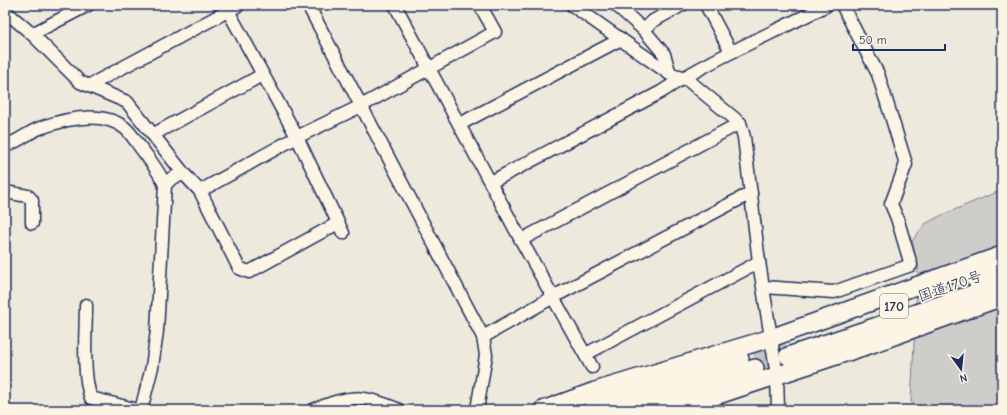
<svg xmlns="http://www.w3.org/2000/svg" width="1007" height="415" font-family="'Comic Neue','Klee One',sans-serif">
  <rect width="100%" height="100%" fill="#eee9dd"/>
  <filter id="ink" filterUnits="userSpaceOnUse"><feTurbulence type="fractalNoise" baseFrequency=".025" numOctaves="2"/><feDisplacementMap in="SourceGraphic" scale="8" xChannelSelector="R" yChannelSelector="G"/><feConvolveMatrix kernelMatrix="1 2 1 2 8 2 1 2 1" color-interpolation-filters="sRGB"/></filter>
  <g filter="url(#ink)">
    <path fill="#cfcdca" stroke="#757e94" d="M1002,190V410H922L911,402L918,267L912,241L925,224L942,215Z"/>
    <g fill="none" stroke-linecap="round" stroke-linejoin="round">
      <g stroke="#c4c4c4" stroke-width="17" stroke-dasharray="17 8" stroke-linecap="butt">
        <path d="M753,354L785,343"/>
        <path d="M755,368L788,356"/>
      </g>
      <defs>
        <g id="minor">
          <path d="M225,5L297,137L343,233"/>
          <path d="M308,5L483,337L486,355L477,410"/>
          <path d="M395,5L521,240L592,367"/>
          <path d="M572,5L670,74L684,77L740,123L744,137L759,262L777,376L778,410"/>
          <path d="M616,5L644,30"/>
          <path d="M706,5L731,52"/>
          <path d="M5,11L32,34L80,82L127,102L184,174L200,191L239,268L249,272L338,223"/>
          <path d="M32,34L88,5"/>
          <path d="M670,74L664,54L644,30L653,21L682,5"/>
          <path d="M90,85L239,5"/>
          <path d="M460,124L621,39"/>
          <path d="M154,134L262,75"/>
          <path d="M5,146C18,142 27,133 40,128C65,119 102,110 125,128C132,134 138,145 144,152C152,163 160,173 165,185"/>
          <path d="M491,182L661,92C714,57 772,34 827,5"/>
          <path d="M200,191L297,137L361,106L495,32L480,5"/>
          <path d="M5,192L28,196L32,200V223"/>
          <path d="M521,240L740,123"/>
          <path d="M764,287L834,292L911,265L897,218L891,204L906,164L878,74L842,5"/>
          <path d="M86,305C86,330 82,375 91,398L138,410"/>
          <path d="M483,337L553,297L751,193"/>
          <path d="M586,354L759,262"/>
          <path d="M141,410L152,367L157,331L165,185L172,178L184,174"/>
          <path d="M313,410C351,395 361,394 399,410"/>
        </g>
        <g id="highway">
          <path d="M974,278L1002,268"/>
          <path d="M788,356L1002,284"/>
          <path d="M543,410L595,391L771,338L1002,255"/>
          <path d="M591,410L740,359"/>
          <path d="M631,410L755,368"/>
          <path d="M673,410L866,346L1002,297"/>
        </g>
      </defs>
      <use href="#minor" stroke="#1b2f5e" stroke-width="15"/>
      <use href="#highway" stroke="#1b2f5e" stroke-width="20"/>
      <use href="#minor" stroke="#fcf5e5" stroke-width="12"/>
      <use href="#highway" stroke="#fcf5e5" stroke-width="17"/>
    </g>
  </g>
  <g text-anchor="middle" stroke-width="3.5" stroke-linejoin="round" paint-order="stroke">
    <rect fill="#fcf5e5" stroke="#5e6a86" stroke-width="1" x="880" y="294" width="28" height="24" rx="3"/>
    <g font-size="14" font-weight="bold" fill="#1b2f5e">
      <text x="894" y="311">170</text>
    </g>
    <g font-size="15" fill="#1b2f5e" stroke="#fcf5e5">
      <text transform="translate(950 286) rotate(-19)" y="5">国道170号</text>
    </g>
  </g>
  <rect width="1007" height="415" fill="none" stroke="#fcf5e5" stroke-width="20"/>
  <rect x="10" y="10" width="987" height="395" fill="none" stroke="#1b2f5e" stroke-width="1.5" filter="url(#ink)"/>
  <g transform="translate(961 369) rotate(165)" stroke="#fcf5e5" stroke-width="3" paint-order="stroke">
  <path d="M0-3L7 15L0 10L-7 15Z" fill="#1b2f5e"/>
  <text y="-6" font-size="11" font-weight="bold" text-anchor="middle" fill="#1b2f5e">N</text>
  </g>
  <path d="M853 44v6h92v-6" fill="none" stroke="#1b2f5e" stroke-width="2"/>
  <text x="859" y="44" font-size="12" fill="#1b2f5e" stroke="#fcf5e5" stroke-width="3" paint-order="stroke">50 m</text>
</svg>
